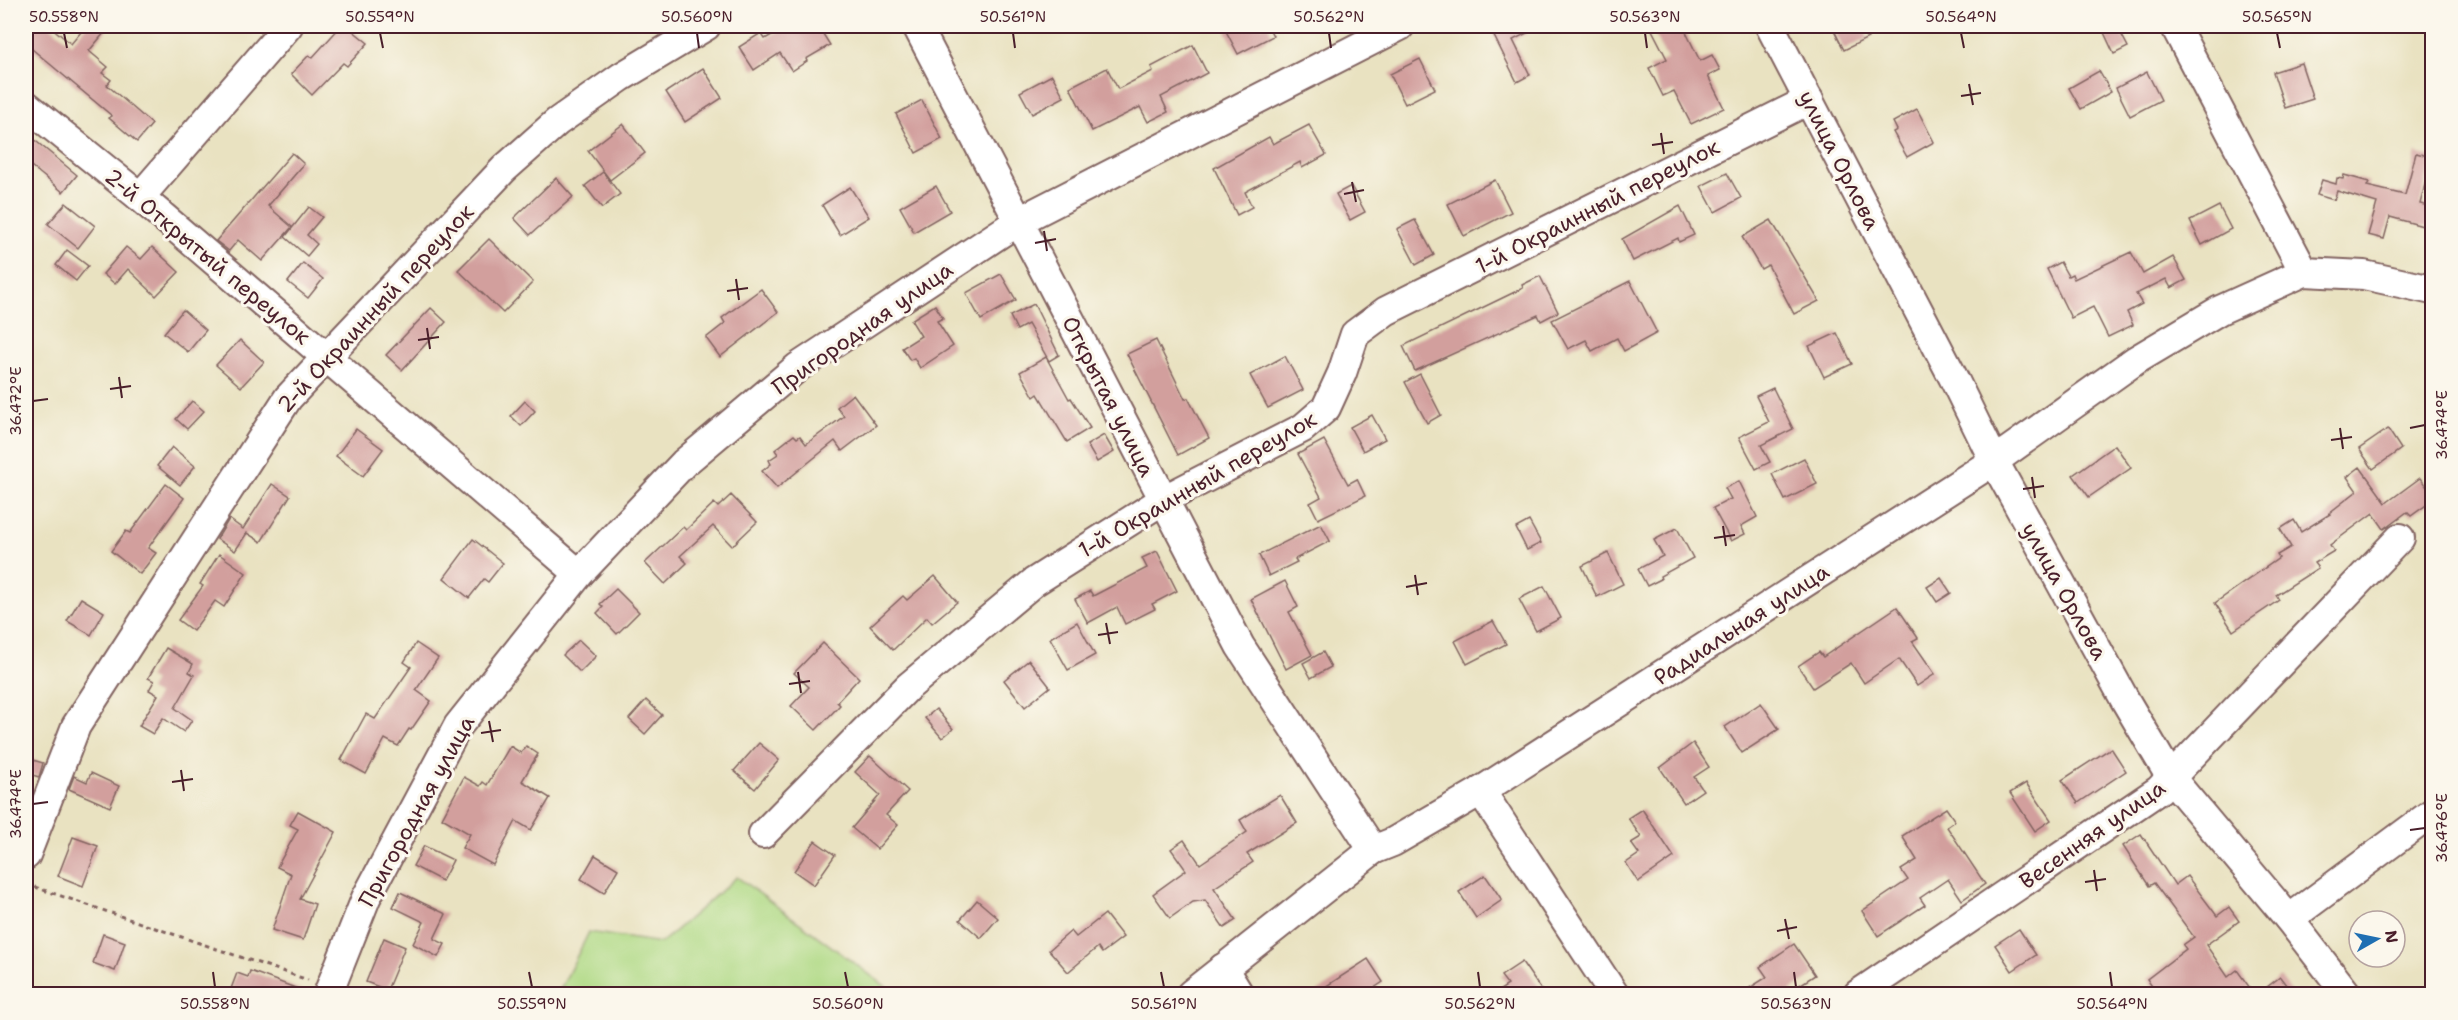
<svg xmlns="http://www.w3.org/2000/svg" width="2458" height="1020" font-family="'Shantell Sans',sans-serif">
  <rect width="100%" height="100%" fill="#fbf7ec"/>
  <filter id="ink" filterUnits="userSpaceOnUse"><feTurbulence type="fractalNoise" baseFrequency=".0167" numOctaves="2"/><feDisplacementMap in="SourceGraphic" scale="12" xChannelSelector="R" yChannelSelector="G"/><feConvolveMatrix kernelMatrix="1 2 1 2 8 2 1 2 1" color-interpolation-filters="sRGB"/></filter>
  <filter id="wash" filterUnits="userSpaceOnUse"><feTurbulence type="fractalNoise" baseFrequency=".008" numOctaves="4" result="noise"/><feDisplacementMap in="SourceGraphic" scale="24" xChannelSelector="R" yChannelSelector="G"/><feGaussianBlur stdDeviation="1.35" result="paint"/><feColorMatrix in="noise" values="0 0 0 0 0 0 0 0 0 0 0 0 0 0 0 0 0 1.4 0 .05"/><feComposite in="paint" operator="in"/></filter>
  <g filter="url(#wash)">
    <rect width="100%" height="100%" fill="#e9e2c1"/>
    <path fill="#afd984" stroke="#7c7c58" stroke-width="1.5" d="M737,877L896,994H558L589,932L661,943Z"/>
    <g id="blocks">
      <g fill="#d29f9d">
        <path d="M26,26H50L71,44L86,26H110L89,51L108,67L102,73L111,80L107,85L152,124L137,142L109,118L112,116L26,44Z"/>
        <path d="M341,26H347L368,43L347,66L343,63L312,95L291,74L309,55L312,58Z"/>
        <path d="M787,26H818L830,45L806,59L807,61L792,71L780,53L754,70L739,47L761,33L765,39Z"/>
        <path d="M1236,26H1268L1273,36L1238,54L1226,31Z"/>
        <path d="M1489,26H1541L1513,40L1530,75L1517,82Z"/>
        <path d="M1650,26H1683L1700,61L1712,55L1720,70L1708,76L1724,108L1691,124L1674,91L1663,96L1649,68L1667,59Z"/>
        <path d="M1832,26H1862L1868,38L1844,50Z"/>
        <path d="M2101,26H2117L2128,47L2114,54Z"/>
        <path d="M1193,45L1207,73L1161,97L1168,112L1148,122L1140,107L1092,131L1070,87L1107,68L1118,89L1153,71L1151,67Z"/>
        <path d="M1420,59L1435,89L1405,104L1390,74Z"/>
        <path d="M2301,63L2313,99L2285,108L2273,72Z"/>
        <path d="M703,68L722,98L685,122L666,92Z"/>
        <path d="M2099,71L2111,92L2081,109L2069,88Z"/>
        <path d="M2147,72L2161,100L2130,116L2116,88Z"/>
        <path d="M1052,75L1064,97L1032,114L1020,92Z"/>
        <path d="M922,100L942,139L916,153L896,114Z"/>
        <path d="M1917,109L1934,142L1907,157L1893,132L1897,130L1893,122Z"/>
        <path d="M623,124L645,153L610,180L588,151Z"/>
        <path d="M1309,125L1326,155L1302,168L1300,162L1245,192L1252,207L1237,215L1214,168L1269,137L1273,144Z"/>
        <path d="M26,133L77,175L63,192L26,162Z"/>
        <path d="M292,153L304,164L268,206L292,227L262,261L238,240L229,251L216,241Z"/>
        <path d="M2416,153L2432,157L2420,204L2433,207L2430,228L2390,217L2384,239L2368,235L2377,203L2337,191L2334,200L2317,195L2322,180L2336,184L2337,178L2343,179L2344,175L2369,182L2367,186L2405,195Z"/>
        <path d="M603,172L620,194L602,208L585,186Z"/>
        <path d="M1727,173L1741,198L1715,212L1701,186Z"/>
        <path d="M556,178L573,197L530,235L514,218Z"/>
        <path d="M1495,180L1511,212L1464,236L1448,204Z"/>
        <path d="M936,186L950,211L914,232L900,207Z"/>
        <path d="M1351,186L1365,212L1350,220L1336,194Z"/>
        <path d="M850,187L869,217L840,235L822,205Z"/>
        <path d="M66,203L95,226L78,248L48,224Z"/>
        <path d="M1680,206L1694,235L1679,242L1678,238L1633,261L1622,239Z"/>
        <path d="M2219,206L2231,229L2202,245L2190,221Z"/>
        <path d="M309,207L322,217L307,235L317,244L307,256L285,237Z"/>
        <path d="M1415,220L1434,255L1416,265L1397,229Z"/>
        <path d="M1771,220L1819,301L1794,314L1768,265L1761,269L1742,237Z"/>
        <path d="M489,239L533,282L503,313L458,270Z"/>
        <path d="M126,247L141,259L152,247L179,272L156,296L128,269L115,284L103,274Z"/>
        <path d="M67,250L88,266L76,281L56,265Z"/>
        <path d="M2131,252L2143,274L2173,257L2186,280L2171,288L2166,279L2136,294L2142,304L2127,312L2133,325L2108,337L2093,307L2071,318L2047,269L2060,262L2068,276L2072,274L2074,279Z"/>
        <path d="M303,263L323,279L308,298L288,282Z"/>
        <path d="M1001,274L1016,300L981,320L966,293Z"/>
        <path d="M1540,276L1558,312L1541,321L1538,315L1415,371L1403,346L1523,288L1522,285Z"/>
        <path d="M1630,281L1657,333L1624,351L1617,338L1592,351L1586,340L1568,349L1552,320Z"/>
        <path d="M761,289L778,312L720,357L706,338L725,323L722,318Z"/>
        <path d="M1034,304L1059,355L1049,361L1028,324L1017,330L1010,316Z"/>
        <path d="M935,305L943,318L937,321L953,346L920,368L914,358L910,360L902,348L921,336L911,320Z"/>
        <path d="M431,308L446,322L402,370L386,355Z"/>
        <path d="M183,310L206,330L188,352L164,333Z"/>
        <path d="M1837,333L1852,364L1824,377L1809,346Z"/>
        <path d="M240,340L264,362L241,387L216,365Z"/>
        <path d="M1156,340L1185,399L1188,398L1209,438L1178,455L1127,354Z"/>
        <path d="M1285,356L1303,390L1268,408L1250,375Z"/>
        <path d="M1046,357L1069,399L1071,398L1090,428L1067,442L1038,394L1034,397L1020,372Z"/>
        <path d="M1420,374L1441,415L1427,423L1405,382Z"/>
        <path d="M1773,388L1793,429L1761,445L1770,462L1756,469L1739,437L1769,422L1756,396Z"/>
        <path d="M853,394L876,425L842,451L835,441L777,488L762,471L771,464L769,460L778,454L775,450L794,435L797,438L800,436L806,444L844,416L837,407Z"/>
        <path d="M192,401L204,411L187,429L176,419Z"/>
        <path d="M525,401L535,411L521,426L511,416Z"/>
        <path d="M1372,415L1385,439L1363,451L1350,427Z"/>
        <path d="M356,429L383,449L363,476L336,456Z"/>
        <path d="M2388,429L2401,449L2373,469L2359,449Z"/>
        <path d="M1104,435L1114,452L1097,462L1087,445Z"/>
        <path d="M1324,440L1348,484L1357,479L1365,496L1318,519L1310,503L1321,497L1298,454Z"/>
        <path d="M2115,445L2131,468L2089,497L2073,475Z"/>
        <path d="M172,447L195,466L180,485L157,466Z"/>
        <path d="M1804,458L1817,484L1785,500L1772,474Z"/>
        <path d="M2360,467L2386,503L2420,478L2433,495V500L2411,516L2407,512L2384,529L2373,513L2330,545L2334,551L2314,563L2318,568L2276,595L2279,600L2233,631L2215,603L2279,558L2277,555L2291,547L2280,529L2294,520L2301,532L2330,514L2329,513L2357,491L2347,477Z"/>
        <path d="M1739,481L1757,517L1741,526L1745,534L1731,541L1713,508L1731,499L1725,488Z"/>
        <path d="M166,484L184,498L148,548L156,553L140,574L111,551L126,531L130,533Z"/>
        <path d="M272,484L290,496L261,542L247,533L235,551L217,539L229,519L243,529Z"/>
        <path d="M731,495L757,522L732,546L713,526L680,556L687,563L665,584L645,563L683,527L686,530L714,503L718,507Z"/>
        <path d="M1529,521L1541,543L1527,550L1516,528Z"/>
        <path d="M1321,524L1330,541L1295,559L1297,562L1269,576L1259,555Z"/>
        <path d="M1677,528L1693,558L1660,576L1661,579L1647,586L1638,569L1663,556L1654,540Z"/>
        <path d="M473,539L503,563L488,582L484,579L469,598L444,578Z"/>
        <path d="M1157,551L1177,591L1152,604L1155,609L1125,624L1117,607L1088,623L1075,599L1090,591L1093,596L1147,568L1142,558Z"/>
        <path d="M1608,553L1623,584L1597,597L1582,566Z"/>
        <path d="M219,554L246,573L224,607L215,601L193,631L178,620L203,586L200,584Z"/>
        <path d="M935,576L957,602L932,623L927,617L893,650L870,626L903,596L907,600Z"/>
        <path d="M1941,578L1951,593L1937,602L1927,587Z"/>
        <path d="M1285,581L1298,607L1289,612L1312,655L1286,669L1251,599Z"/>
        <path d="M1544,586L1561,618L1536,631L1519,599Z"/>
        <path d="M616,589L639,612L617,634L597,613L603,607L600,604Z"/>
        <path d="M81,598L104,612L91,635L67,621Z"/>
        <path d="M1897,607L1918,638L1912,641L1935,674L1917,686L1899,659L1864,683L1851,663L1813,688L1798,666L1819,652L1823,657Z"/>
        <path d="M1493,621L1506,644L1467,664L1455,641Z"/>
        <path d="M1077,622L1095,655L1068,670L1050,638Z"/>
        <path d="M579,640L596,656L580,672L563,655Z"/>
        <path d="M416,643L438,658L416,690L431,701L411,730L409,729L398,746L385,739L366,774L341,760L366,714L375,719L411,667L404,662Z"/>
        <path d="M823,643L859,678L837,702L840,705L816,730L791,706L809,687L794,673Z"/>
        <path d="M166,648L193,664L189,672L194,675L175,708L192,720L184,732L163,718L153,734L139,726L158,695L149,690L154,681L148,678Z"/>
        <path d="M1323,652L1331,667L1311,678L1303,663Z"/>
        <path d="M1029,660L1050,687L1025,707L1004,680Z"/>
        <path d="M646,700L662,715L645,734L629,719Z"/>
        <path d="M1761,703L1779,729L1742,753L1725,727Z"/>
        <path d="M936,709L953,729L942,738L925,718Z"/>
        <path d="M759,743L779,760L755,789L734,771Z"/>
        <path d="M1693,743L1709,767L1694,777L1703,790L1684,803L1660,768Z"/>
        <path d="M510,746L521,753L526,746L538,754L522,781L550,798L531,830L516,821L493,865L462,848L470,834L442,818L464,777L480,786L483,782L487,785Z"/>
        <path d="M2111,748L2126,771L2078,803L2062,780Z"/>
        <path d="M870,756L908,791L886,815L898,825L877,849L852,828L880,795L855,772Z"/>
        <path d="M26,758L43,763L39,777L26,773Z"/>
        <path d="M91,773L119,786L110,807L69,789L74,776L87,782Z"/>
        <path d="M2026,783L2051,820L2035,831L2010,793Z"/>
        <path d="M1280,795L1297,823L1247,854L1253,862L1214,888L1236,920L1224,928L1205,900L1193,902L1170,918L1153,894L1186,870L1171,849L1184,840L1200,864L1247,832L1240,820Z"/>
        <path d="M1946,808L1955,821L1947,827L1985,884L1962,900L1948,879L1920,898L1925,905L1878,936L1862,911L1908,880L1901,870L1917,860L1902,836Z"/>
        <path d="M1642,809L1674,857L1638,882L1626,863L1639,854L1631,843L1641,837L1628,818Z"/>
        <path d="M298,811L336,832L300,899L315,904L303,940L272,930L291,874L277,867L298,829L290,825Z"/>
        <path d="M2141,834L2175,885L2187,876L2217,916L2229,907L2239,921L2206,945L2228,977L2237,970L2250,988L2240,994H2157L2147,979L2186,949L2183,945L2194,937L2154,883L2149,886L2123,846Z"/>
        <path d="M73,837L98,846L83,886L58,876Z"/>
        <path d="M815,841L835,855L814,885L794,871Z"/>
        <path d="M424,846L453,860L442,881L413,866Z"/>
        <path d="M595,855L618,869L604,893L581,879Z"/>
        <path d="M1485,875L1502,900L1476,918L1459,892Z"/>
        <path d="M400,892L446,914L434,939L445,944L438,957L413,944L424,922L393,907Z"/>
        <path d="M977,900L998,918L981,938L960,920Z"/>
        <path d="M1105,914L1123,937L1102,953L1098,947L1068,972L1049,950L1071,931L1076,937Z"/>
        <path d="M2019,929L2036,955L2012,971L1995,945Z"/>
        <path d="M103,934L125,942L115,971L93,963Z"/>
        <path d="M384,938L405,947L387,990L366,982Z"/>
        <path d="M1794,944L1815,975L1786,994H1740L1767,977L1760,967Z"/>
        <path d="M1368,959L1383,982L1365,994H1314Z"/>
        <path d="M1522,962L1544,994H1494L1508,985L1501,976Z"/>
        <path d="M250,971L309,993L308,994H229L237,973L248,977Z"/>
        <path d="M2280,977L2293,994H2258Z"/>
      </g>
    </g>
  </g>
  <g filter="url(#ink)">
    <use href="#blocks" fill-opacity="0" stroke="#826360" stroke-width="1.5"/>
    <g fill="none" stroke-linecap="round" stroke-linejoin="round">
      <defs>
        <g id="minor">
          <path d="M917,26L1240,646L1373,850"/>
          <path d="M1770,26L1953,377L1994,461L2125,700L2171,778L2289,919L2347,994"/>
          <path d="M2175,26L2304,272"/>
          <path d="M26,105L140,197L579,574"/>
          <path d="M140,197L288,26"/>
          <path d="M1481,791L1614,994"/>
          <path d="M763,834L908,687L1034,582L1163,500L1303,428L1326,408L1342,373L1355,334L1386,311L1809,100"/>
          <path d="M26,855L76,726L288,398L504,169L557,122L621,77L706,26"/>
          <path d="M2289,919L2432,813"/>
          <path d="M1223,968L1239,994"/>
          <path d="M328,994L366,898L458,726L579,574L684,463L798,367L1019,221L1400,26"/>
          <path d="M1191,994L1373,850L1393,842L1481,791L1994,461L2136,360L2220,310L2304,272L2364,275L2432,290"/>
          <path d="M1858,994L2159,790L2400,538"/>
        </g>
      </defs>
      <use href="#minor" stroke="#826360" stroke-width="32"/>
      <path stroke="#826360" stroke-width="3" stroke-dasharray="4.5 4.5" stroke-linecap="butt" d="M26,884L308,980"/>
      <use href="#minor" stroke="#fff" stroke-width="28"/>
    </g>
  </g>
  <path fill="none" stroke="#4a1f2b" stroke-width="2" d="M64,33L67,48M380,33L383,48M697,33L699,48M1013,33L1015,48M1329,33L1331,48M1645,33L1647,48M1961,33L1964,48M2277,33L2280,48M1969,84L1973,105M1961,96L1981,93M1661,133L1664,154M1652,145L1673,142M1352,182L1356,202M1344,194L1364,190M1044,231L1047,251M1035,243L1056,239M736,279L739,300M727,291L748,288M427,328L430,349M418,340L439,337M119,377L122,398M110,389L131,386M33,401L48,399M2340,428L2343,449M2410,428L2425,425M2331,440L2352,437M2032,477L2035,498M2023,489L2044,486M1723,526L1726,546M1714,538L1735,535M1415,575L1418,595M1406,587L1427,583M1106,623L1110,644M1098,635L1118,632M798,672L801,693M789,684L810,681M489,721L493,742M481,733L501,730M181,770L184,791M172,782L193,779M33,804L48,802M2410,830L2425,828M2094,870L2097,891M2085,882L2106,879M1785,919L1789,939M1777,931L1797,927M213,972L215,987M529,972L532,987M845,972L848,987M1161,972L1164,987M1478,972L1480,987M1794,972L1796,987M2110,972L2112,987"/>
  <g text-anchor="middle" stroke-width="6" stroke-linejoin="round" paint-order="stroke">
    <g font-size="22" fill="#4a1f2b" stroke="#fbf7ec">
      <text transform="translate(1840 160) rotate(63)" y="8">улица Орлова</text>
      <text transform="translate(1597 206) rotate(-27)" y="8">1-й Окраинный переулок</text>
      <text transform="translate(208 256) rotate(40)" y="8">2-й Открытый переулок</text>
      <text transform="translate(375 308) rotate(-47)" y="8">2-й Окраинный переулок</text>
      <text transform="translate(862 328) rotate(-35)" y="8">Пригородная улица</text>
      <text transform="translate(1109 396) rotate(63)" y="8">Открытая улица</text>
      <text transform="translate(1197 484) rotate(-30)" y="8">1-й Окраинный переулок</text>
      <text transform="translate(2065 591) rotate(61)" y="8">улица Орлова</text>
      <text transform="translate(1741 624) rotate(-33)" y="8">Радиальная улица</text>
      <text transform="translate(416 811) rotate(-61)" y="8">Пригородная улица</text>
      <text transform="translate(2092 834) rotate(-35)" y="8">Весенняя улица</text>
    </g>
  </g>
  <rect width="2458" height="1020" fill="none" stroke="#fbf7ec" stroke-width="66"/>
  <g transform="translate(2377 939) rotate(81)"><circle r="28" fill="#fbf7ec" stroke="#b4a19f" stroke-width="1.5"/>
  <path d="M0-4.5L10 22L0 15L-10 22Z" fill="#1f6fb2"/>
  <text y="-9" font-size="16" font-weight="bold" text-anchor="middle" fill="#4a1f2b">N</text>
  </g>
  <rect x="33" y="33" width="2392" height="954" fill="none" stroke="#4a1f2b" stroke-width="2"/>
  <g font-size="15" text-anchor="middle" fill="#4a1f2b">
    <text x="64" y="22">50.558°N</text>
    <text x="380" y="22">50.559°N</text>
    <text x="697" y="22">50.560°N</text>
    <text x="1013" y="22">50.561°N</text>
    <text x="1329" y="22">50.562°N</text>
    <text x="1645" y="22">50.563°N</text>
    <text x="1961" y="22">50.564°N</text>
    <text x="2277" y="22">50.565°N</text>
    <text transform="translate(16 401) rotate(-90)" y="5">36.472°E</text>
    <text transform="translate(2442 425) rotate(-90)" y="5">36.474°E</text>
    <text transform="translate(16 804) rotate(-90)" y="5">36.474°E</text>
    <text transform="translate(2442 828) rotate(-90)" y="5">36.476°E</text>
    <text x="215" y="1009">50.558°N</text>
    <text x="532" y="1009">50.559°N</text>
    <text x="848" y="1009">50.560°N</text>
    <text x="1164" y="1009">50.561°N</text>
    <text x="1480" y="1009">50.562°N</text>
    <text x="1796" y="1009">50.563°N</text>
    <text x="2112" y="1009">50.564°N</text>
  </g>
</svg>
